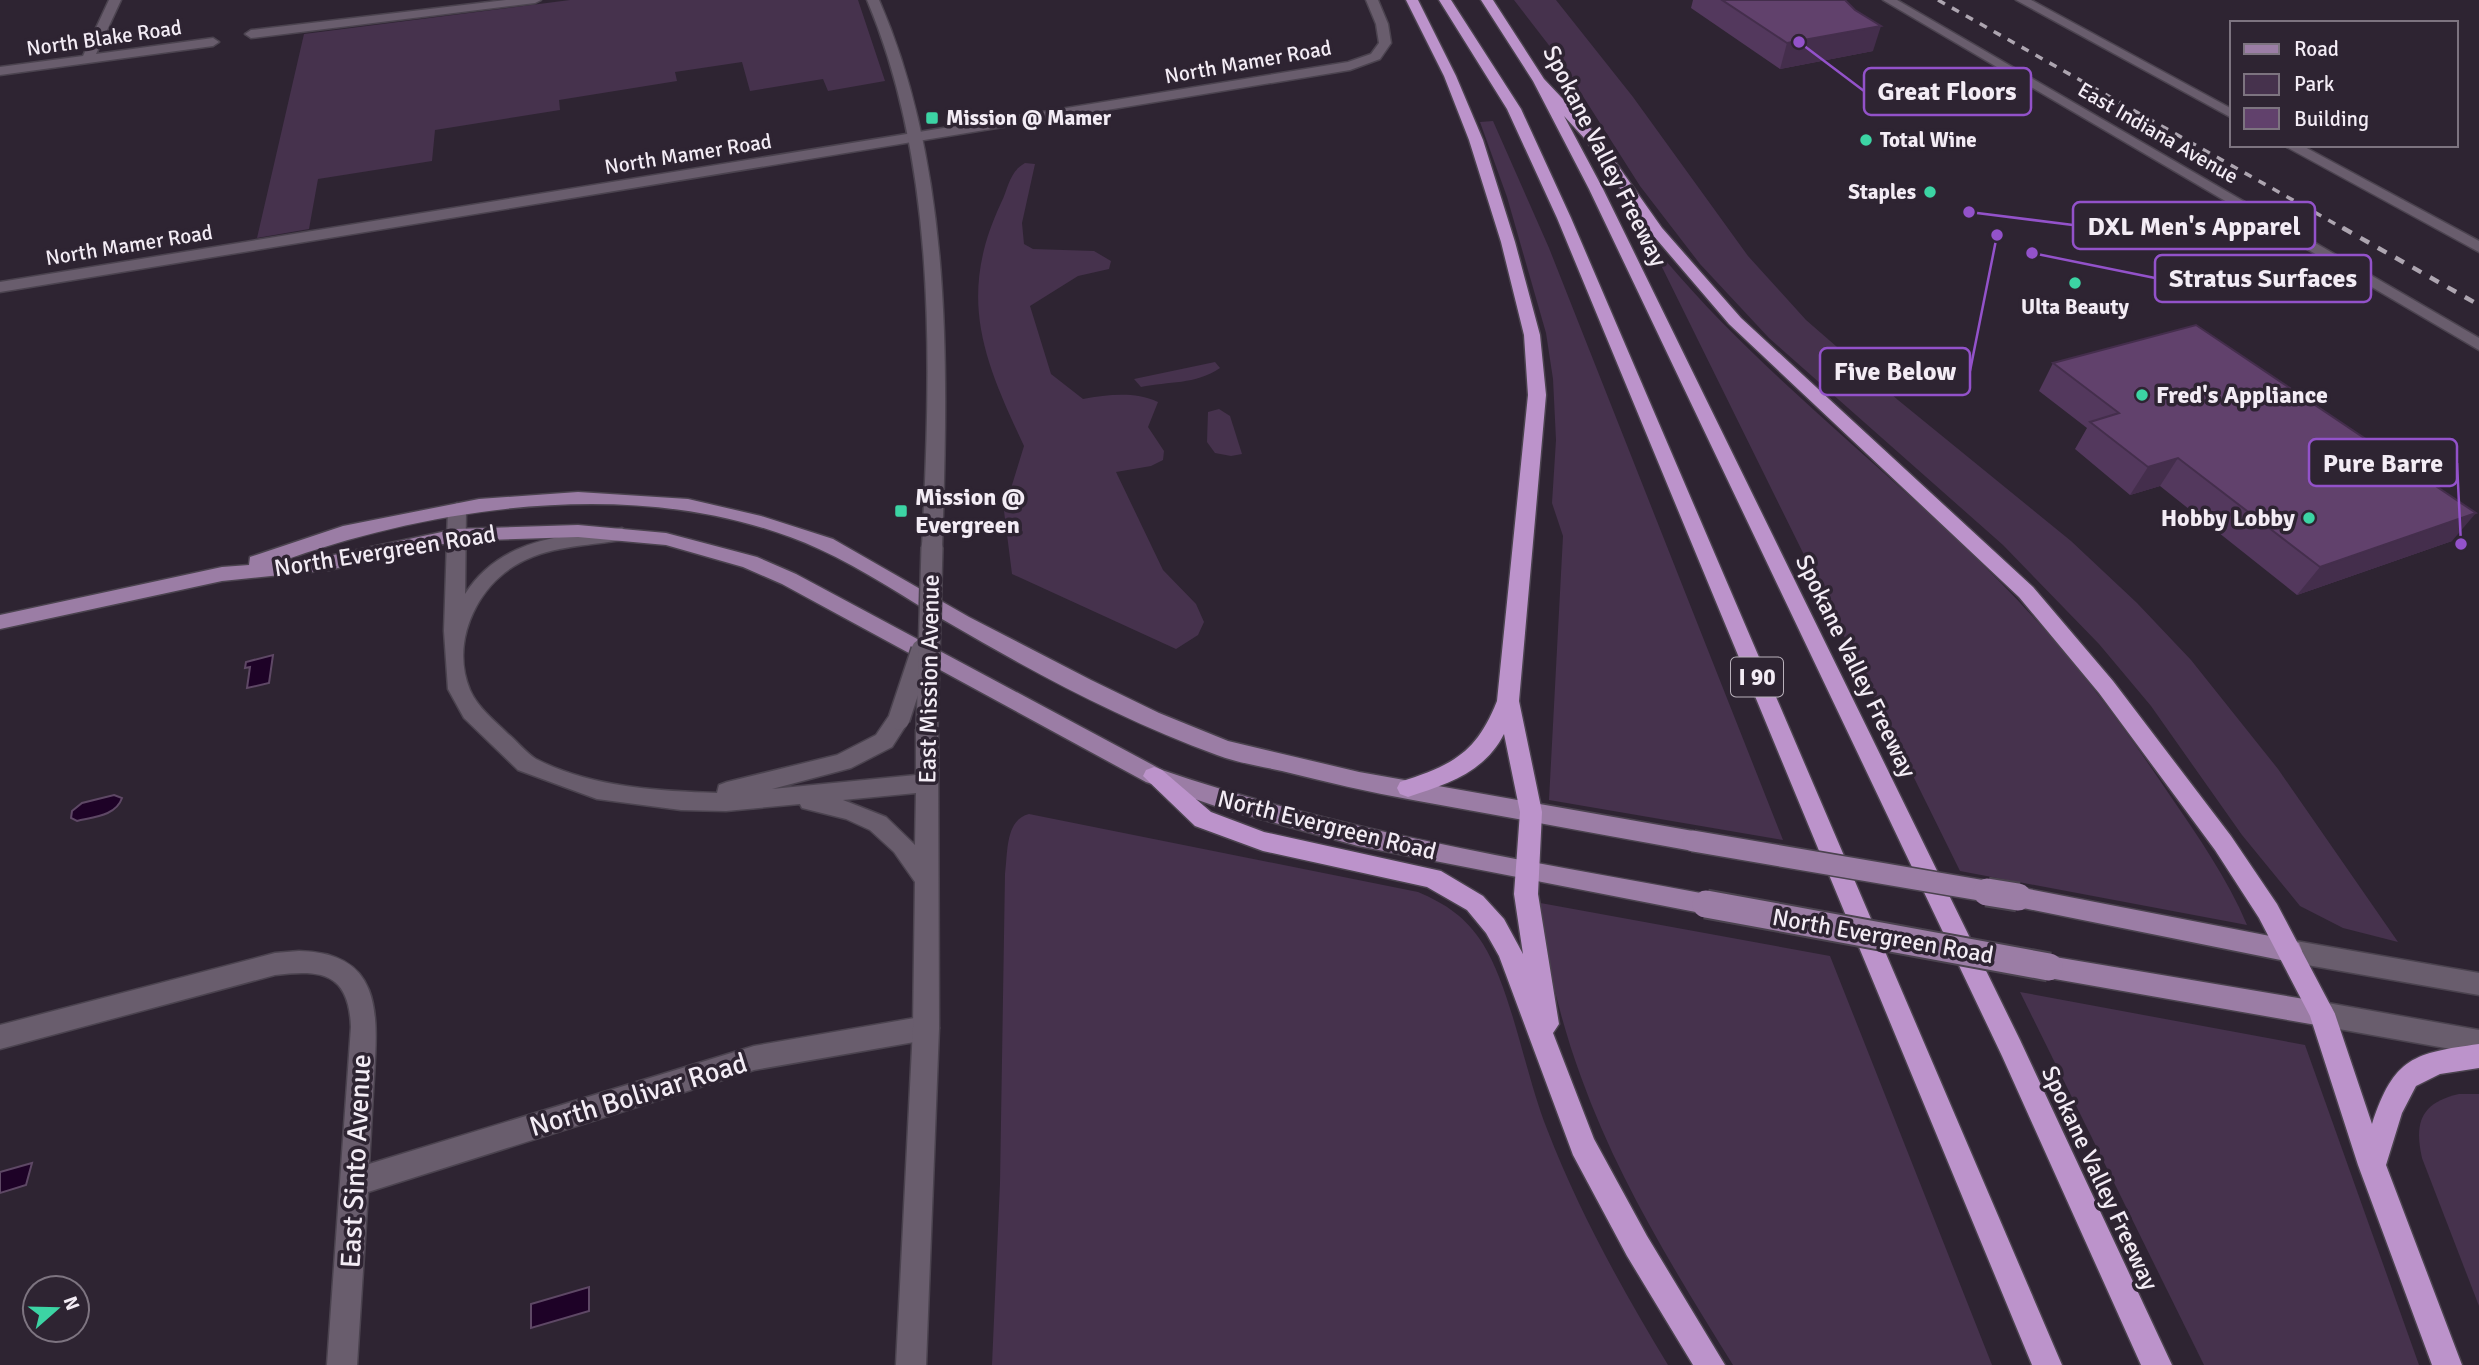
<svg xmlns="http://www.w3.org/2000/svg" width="2479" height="1365" font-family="Signika,sans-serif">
  <rect width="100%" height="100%" fill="#2e2432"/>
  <g fill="#46324d">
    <path d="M570,0H858L885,81L828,91L823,79L750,91L742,62L675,72L677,81L559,100L560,110L435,130L432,161L318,179L309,229L257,238L304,34Z"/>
    <path d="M1514,0H1556L1633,97L1748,256L1806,320L1898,400L2071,541L2137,603L2191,660L2278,769L2398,942L2343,928L2300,906L2242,835L2151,706L2099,644L2003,545L1769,338L1700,264L1640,186L1558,57Z"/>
    <path d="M1493,121L1549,248L1783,840L1549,800L1563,536L1552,503L1556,440L1553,379L1546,333L1507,197L1480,122Z"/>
    <path d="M1025,163L1035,164L1022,223L1024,244L1033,249L1094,251L1111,261L1109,269L1078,276L1030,306L1051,374L1083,399C1108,395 1133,391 1158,402L1148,427L1164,451L1163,460L1151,466L1116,472L1163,570L1196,604L1204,622L1198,635L1176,649L1012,574L1004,511L1024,446C983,358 957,297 1001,203C1009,187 1009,172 1025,163Z"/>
    <path d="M1659,261H1666C1767,380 1892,472 2001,583C2064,647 2119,719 2169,794C2197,835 2228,879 2247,925L1960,871Z"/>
    <path d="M1215,362L1220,368C1195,385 1169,381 1141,387L1134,379Z"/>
    <path d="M1219,409L1230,416L1242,454L1231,456L1215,453L1207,442L1208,412Z"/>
    <path d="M1029,814L1418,892C1446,904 1466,917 1483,944C1512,991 1525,1074 1547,1129C1579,1212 1622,1289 1668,1365H992L1000,1183L1005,874C1008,853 1005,820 1029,814Z"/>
    <path d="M1535,902L1830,956L1992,1365H1733C1676,1273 1618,1180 1581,1077C1560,1020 1547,961 1535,902Z"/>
    <path d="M2020,992L2305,1045L2419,1365H2204Z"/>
    <path d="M2459,1094H2479V1306L2422,1158C2414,1122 2421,1103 2459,1094Z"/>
  </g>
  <g fill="#1e0227" stroke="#5e4865" stroke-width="2">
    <path d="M273,655L269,683L247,688L250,667L245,668L246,662Z"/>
    <path d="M114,795L122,798C116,816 93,817 77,821L71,818L72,811L82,803Z"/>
    <path d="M32,1163L26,1185L0,1193V1172Z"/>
    <path d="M589,1287V1311L531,1328V1304Z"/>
  </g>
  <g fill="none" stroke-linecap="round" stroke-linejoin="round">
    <defs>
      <g id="minor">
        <path d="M109,0H121L96,54L213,38L219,42L213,46L0,75V67L83,56Z"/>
        <path d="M506,0H541L535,3L251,38L245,34L251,30Z"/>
        <path d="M1366,0H1378L1388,24L1391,43L1380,59L1350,70L0,292V282L1348,62L1371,54L1379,43L1376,24Z"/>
        <path d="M2016,0H2031L2232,109V118Z"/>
        <path d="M2283,145H2301L2479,241V252Z"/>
        <path d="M299,951C382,953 378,1012 374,1077C372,1106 371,1135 369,1164L754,1046L926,1016L935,1020L939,1028L935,1036L926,1040L754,1070L368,1192L357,1365H327L351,1027C349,973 322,969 275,975L0,1049V1025L275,953Z"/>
      </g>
      <g id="tertiary">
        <path d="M867,0H879C953,170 948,366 942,547L932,553L922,547C931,368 938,168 867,0Z"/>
        <path d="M457,503L466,509L465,594C501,538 562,536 622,528L631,534L622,540C586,546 546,546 514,566C474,591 451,645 470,690C478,708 494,720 508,734C517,741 526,753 536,759C590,787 657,791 717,793L719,785L727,782L837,755L876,735L891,713H907L910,719L892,747L851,768L772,789L916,775V730L919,724H935L938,730L939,1028L926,1365H896L913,1028L915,882L894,852L870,830L846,819L802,808L800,804L726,811L681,810L597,799L518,770L464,718L448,689L444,631L448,509ZM916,793L915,845L886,817L843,800Z"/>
      </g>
      <g id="secondary">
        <path d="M1883,0H1897L2479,338V350Z"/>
        <path d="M2290,940L2479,973V995L2290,962L2281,959L2278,951L2281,943Z"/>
        <path d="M2322,1002L2479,1030V1054L2322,1026L2313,1022L2309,1014L2313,1006Z"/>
      </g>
      <g id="primary">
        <path d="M578,492L688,499L761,516L833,539L969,617L1091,680L1159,713L1228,741L1359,772L1693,831L1701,834L1705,841L1701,848L1693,851C1600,834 1507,817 1413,800C1369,792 1326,782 1282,771C1260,766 1238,763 1217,755C1124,721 1034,673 949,623C906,599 864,569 819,549C654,474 444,503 279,562L329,556L456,529L578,525L666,533L757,557L796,574L1162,770C1339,831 1522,860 1706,894L1715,897L1718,904L1715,911L1706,914L1358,846L1221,808L1146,782L782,584L743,567L666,545L578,537L456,541L329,570L222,581L0,629V615L222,567L249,565L250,557L343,526L479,499Z"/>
        <path d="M2018,887L2290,940L2299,943L2302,951L2299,959L2290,962L2018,907L2010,904L2006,897L2010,890Z"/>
        <path d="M2049,956L2322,1002L2331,1006L2335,1014L2331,1022L2322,1026L2049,978L2040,975L2037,967L2040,959Z"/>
      </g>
      <g id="motorway">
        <path d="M1406,0H1418L1456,76L1483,140L1515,242L1540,335L1546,395L1519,701L1542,812L1538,894L1559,1024L1553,1033L1594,1139L1647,1236L1725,1365H1693L1627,1256L1573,1155L1499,956L1486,933L1467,910L1427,887L1263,851L1195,826L1143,776L1146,770L1154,767L1162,770L1211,812L1264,832L1441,871L1483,896L1504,919L1523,954L1514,894L1520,812L1504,734C1484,773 1447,784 1408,797L1400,794L1397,788L1400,782C1452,765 1476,754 1497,701L1528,395L1524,335L1501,242L1469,140L1444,76Z"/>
        <path d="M1439,0H1451L1521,109L1571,218L2062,1365H2032L1557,218L1507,109Z"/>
        <path d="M1481,0H1493L1544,79L1595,133L1662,228L1741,318L2033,587L2113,681L2231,836L2277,904L2335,1014L2372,1124C2394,1057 2414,1053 2479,1044V1068L2440,1074L2416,1086L2402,1113L2386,1165L2462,1365H2432L2358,1165L2310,1016L2259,918L2215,850L2099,693L2019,597L1729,324L1652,234L1585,139L1564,116L1603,189L2020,1040L2172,1365H2141L2002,1056L1589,189L1533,81Z"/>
      </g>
    </defs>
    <use href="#minor" stroke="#4b434f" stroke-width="3"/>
    <use href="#tertiary" stroke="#4b434f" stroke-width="3"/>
    <use href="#secondary" stroke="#4b434f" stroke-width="3"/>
    <use href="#primary" stroke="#4b434f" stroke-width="3"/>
    <use href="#motorway" stroke="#4b434f" stroke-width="3"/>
    <use href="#minor" fill="#695d6d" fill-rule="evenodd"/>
    <use href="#tertiary" fill="#695d6d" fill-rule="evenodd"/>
    <use href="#secondary" fill="#695d6d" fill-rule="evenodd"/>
    <use href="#primary" fill="#9b7da5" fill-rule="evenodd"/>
    <use href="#motorway" fill="#bc93cb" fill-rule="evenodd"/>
    <path stroke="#ada5b0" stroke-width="3.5" stroke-dasharray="8 8" stroke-linecap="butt" d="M1938,0L2346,230"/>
    <path stroke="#ada5b0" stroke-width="4.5" stroke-dasharray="10 10" stroke-linecap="butt" d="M2343,228L2479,305"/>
    <defs>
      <g id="tertiary-bridge">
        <path d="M899,719L922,650"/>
        <path d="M927,730L932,547"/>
      </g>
      <path id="primary-bridge-far1" d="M1693,841L1997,893"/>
      <g id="primary-bridge">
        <path d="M1987,892L2018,897"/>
        <path d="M1706,904L2049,967"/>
      </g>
    </defs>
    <use href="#tertiary-bridge" stroke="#4b434f" stroke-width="24" stroke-linecap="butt"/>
    <use href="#primary-bridge-far1" stroke="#4b434f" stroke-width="24" stroke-linecap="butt"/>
    <use href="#primary-bridge" stroke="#4b434f" stroke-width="31" stroke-linecap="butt"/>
    <use href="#tertiary-bridge" stroke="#695d6d" stroke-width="21"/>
    <use href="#primary-bridge-far1" stroke="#9b7da5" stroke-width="21"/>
    <use href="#primary-bridge" stroke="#9b7da5" stroke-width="27"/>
  </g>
  <g fill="#53385d">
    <path d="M1693,0H1845L1873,51L1780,69L1691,8Z"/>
    <path d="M2053,363L2452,541L2297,595L2160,486L2130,495L2075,449L2087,428L2039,391Z"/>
  </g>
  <g fill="#442e4c">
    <path d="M1881,26L1873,51L1780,69L1787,43Z"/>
    <path d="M2178,458L2160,486L2130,495L2148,467Z"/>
    <path d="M2476,513L2452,541L2297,595L2320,567Z"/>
  </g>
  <g fill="#61416c" stroke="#442e4c" stroke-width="2">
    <path d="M1722,0H1845L1855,10L1881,26L1787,43Z"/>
    <path d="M2196,325L2476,513L2320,567L2178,458L2148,467L2090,422L2119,413L2053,363Z"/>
  </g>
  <g fill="#3cd4a4" stroke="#2e2432" stroke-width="2.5">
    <rect x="925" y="111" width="14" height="14" rx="3.5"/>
    <circle cx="1866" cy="140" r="7"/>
    <circle cx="1930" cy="192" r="7"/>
    <circle cx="2075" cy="283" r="7"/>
    <circle cx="2142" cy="395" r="7"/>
    <rect x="894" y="504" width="14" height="14" rx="3.5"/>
    <circle cx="2309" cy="518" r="7"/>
  </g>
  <g text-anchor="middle" stroke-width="7" stroke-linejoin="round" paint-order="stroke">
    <g font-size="21" fill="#f3ecf5" stroke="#2e2432">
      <text transform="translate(104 38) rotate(-8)" y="7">North Blake Road</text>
      <text transform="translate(1248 62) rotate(-10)" y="7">North Mamer Road</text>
      <text transform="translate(2158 133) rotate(30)" y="7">East Indiana Avenue</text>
      <text transform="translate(688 154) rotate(-9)" y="7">North Mamer Road</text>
      <text transform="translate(129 245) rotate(-9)" y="7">North Mamer Road</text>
    </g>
    <g font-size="21" font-weight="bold" fill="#f3ecf5" stroke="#2e2432" text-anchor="start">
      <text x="946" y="125">Mission @ Mamer</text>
      <text x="1880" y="147">Total Wine</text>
      <text x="1916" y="199" text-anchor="end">Staples</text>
      <text x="2075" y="314" text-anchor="middle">Ulta Beauty</text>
    </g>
    <rect fill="#2e2432" stroke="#b8b0ba" stroke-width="2" x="1731" y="657.5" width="52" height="39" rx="5"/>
    <g font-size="23" font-weight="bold" fill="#f3ecf5">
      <text x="1757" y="685">I 90</text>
    </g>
    <g font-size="24" fill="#f3ecf5" stroke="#2e2432">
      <text transform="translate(1605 156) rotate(63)" y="8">Spokane Valley Freeway</text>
      <text transform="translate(385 551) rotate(-9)" y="8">North Evergreen Road</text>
      <text transform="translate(1856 666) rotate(64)" y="8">Spokane Valley Freeway</text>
      <text transform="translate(929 679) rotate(-89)" y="8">East Mission Avenue</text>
      <text transform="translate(1327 825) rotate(14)" y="8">North Evergreen Road</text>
      <text transform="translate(1883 936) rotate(10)" y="8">North Evergreen Road</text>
      <text transform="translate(2100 1178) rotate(65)" y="8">Spokane Valley Freeway</text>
    </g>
    <g font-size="24" font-weight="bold" fill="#f3ecf5" stroke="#2e2432" text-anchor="start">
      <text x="2156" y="403">Fred's Appliance</text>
      <text x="915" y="505">Mission @<tspan x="915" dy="28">Evergreen</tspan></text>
      <text x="2295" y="526" text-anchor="end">Hobby Lobby</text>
    </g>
    <g font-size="28" fill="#f3ecf5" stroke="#2e2432">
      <text transform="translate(638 1094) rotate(-17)" y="10">North Bolivar Road</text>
      <text transform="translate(355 1161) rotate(-87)" y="10">East Sinto Avenue</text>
    </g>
  </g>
  <path fill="none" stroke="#9352ca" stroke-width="2.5" d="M1799 42L1864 91M1969 212L2073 225M2032 253L2155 278M1997 235L1970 371M2461 544L2457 463"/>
  <g fill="#9352ca" stroke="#2e2432" stroke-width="2.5">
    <circle cx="1799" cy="42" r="7"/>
    <circle cx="1969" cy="212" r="7"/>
    <circle cx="2032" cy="253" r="7"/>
    <circle cx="1997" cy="235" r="7"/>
    <circle cx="2461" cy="544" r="7"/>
  </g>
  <g fill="#2e2432" stroke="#9352ca" stroke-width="2.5">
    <rect x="1864" y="68" width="167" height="47" rx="7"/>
    <rect x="2073" y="202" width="242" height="47" rx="7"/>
    <rect x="2155" y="255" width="216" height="47" rx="7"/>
    <rect x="1820" y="348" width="150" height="47" rx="7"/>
    <rect x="2309" y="439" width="148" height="47" rx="7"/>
  </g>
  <g font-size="26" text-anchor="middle" font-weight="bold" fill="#f3ecf5">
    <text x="1947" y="100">Great Floors</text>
    <text x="2194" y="235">DXL Men's Apparel</text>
    <text x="2263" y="287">Stratus Surfaces</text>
    <text x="1895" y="380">Five Below</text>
    <text x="2383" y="472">Pure Barre</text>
  </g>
  <rect x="2230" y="21" width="228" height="126" fill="#2e2432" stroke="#7d7480" stroke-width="2"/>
  <rect x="2244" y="44" width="35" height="10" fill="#9b7da5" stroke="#7d7480" stroke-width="2"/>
  <text x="2294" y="56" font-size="21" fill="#f3ecf5">Road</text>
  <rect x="2244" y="74" width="35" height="21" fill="#46324d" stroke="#7d7480" stroke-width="2"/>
  <text x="2294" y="91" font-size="21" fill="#f3ecf5">Park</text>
  <rect x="2244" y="108" width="35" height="21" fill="#61416c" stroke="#7d7480" stroke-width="2"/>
  <text x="2294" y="126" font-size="21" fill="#f3ecf5">Building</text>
  <g transform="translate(56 1309) rotate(70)"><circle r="33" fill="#2e2432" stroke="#7d7480" stroke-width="2"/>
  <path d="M0-5L12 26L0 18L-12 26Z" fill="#3cd4a4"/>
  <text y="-10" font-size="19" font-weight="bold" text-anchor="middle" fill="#f3ecf5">N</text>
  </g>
</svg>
